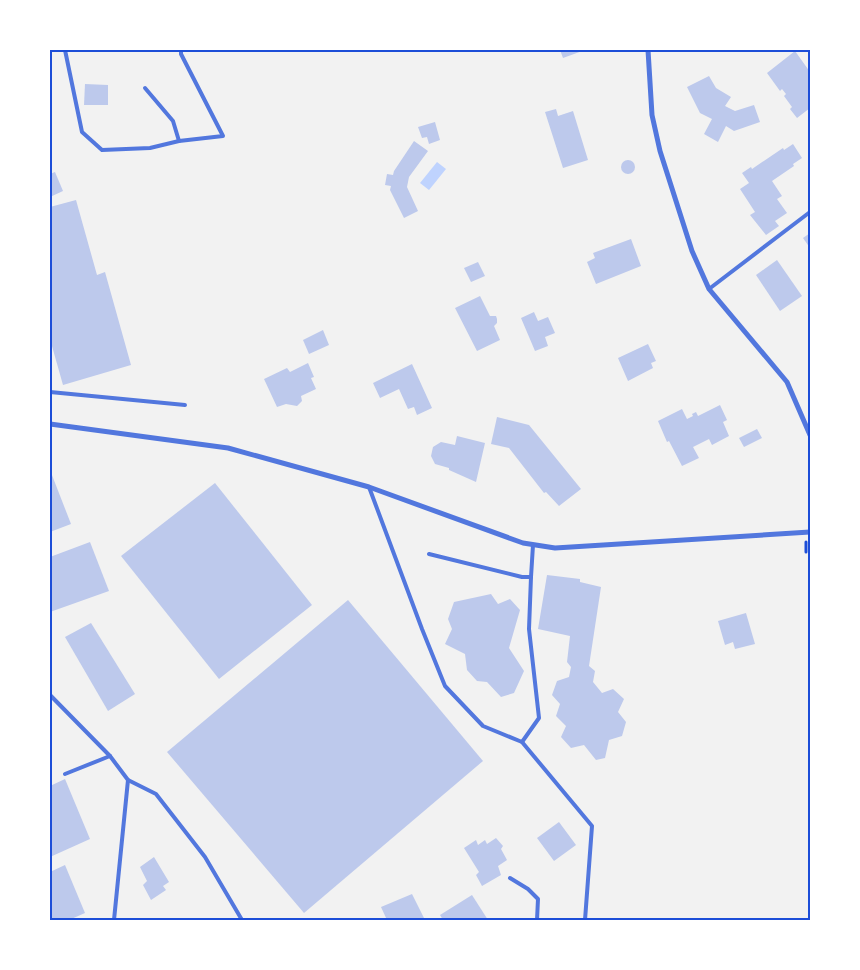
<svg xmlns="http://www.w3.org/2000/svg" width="860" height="970" font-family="'Roboto Condensed',sans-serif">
  <rect width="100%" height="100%" fill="#f2f2f2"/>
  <path fill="#bfd3fe" d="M437,162L446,169L429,190L420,183Z"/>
  <g fill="#bdc9ec">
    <path d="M560,50H585L563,58Z"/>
    <path d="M795,51L810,72V108L797,118L790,109L792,107L784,96L786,94L782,89L780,91L767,73Z"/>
    <path d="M709,76L716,88L731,97L725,106L735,111L754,105L760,122L734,131L726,126L718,142L704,134L712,119L700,113L687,87Z"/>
    <path d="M85,84L108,85V105H84Z"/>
    <path d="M556,109L558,116L573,111L588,160L563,168L545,112Z"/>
    <path d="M435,122L440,140L429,144L427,137L422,138L418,127Z"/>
    <path d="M414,141L428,151L409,177L407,187L418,211L404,218L390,190L391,186L385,185L387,174L393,175L394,171Z"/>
    <path d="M793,144L802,158L793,164L794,166L772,181L782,196L777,199L787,213L775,221L779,226L766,235L750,215L755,212L740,189L749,183L742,173L751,167L752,169L783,148L784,150Z"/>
    <circle cx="628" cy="167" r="7"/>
    <path d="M55,172L63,191L50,197V174Z"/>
    <path d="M76,200L97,275L105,272L131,365L63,385L50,339V207Z"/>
    <path d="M810,233V248L803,238Z"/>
    <path d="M631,239L641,266L596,284L587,262L595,258L593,253Z"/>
    <path d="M777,260L802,296L780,311L756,275Z"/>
    <path d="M478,262L485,276L471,282L464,268Z"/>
    <path d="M480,296L490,316H496L497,319V323L494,326L500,340L477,351L455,308Z"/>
    <path d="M534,312L538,321L548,317L555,333L545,337L548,346L535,351L521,318Z"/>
    <path d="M323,330L329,345L309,354L303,340Z"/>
    <path d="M648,344L656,361L651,363L653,368L628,381L618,358Z"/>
    <path d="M308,363L314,377L311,378L316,389L301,396L302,401L297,406L286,404L277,407L264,379L287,368L290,372Z"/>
    <path d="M412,364L432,408L417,415L414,407L408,409L399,389L380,398L373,383Z"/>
    <path d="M720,405L727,420L723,422L729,436L712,445L709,439L693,447L699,458L682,466L669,441L667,442L658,421L682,409L687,419L693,416L692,414L696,412L698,416Z"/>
    <path d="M497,417L529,425L581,489L559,506L546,492L544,493L509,448L491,444Z"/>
    <path d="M757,429L762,438L744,447L739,438Z"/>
    <path d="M457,436L485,443L476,482L449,470V468L435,464L431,456L433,447L441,442L455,445Z"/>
    <path d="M50,470L71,524L50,532Z"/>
    <path d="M215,483L312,605L219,679L121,556Z"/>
    <path d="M90,542L109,591L50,612V557Z"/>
    <path d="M547,575L580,579V582L601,587L589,666L595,671L593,682L602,693L613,689L624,699L618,712L626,722L622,736L609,740L605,758L596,760L584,745L571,748L561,737L566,726L556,716L560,704L552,695L557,681L569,677L571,667L567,662L570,636L538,629Z"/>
    <path d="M491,594L498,604L510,599L520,610L509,648L524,671L514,693L501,697L487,682L477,681L467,670L465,654L445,644L452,629L448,619L454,602Z"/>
    <path d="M348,600L483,761L304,913L167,752Z"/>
    <path d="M746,613L755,644L735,649L733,642L725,645L718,621Z"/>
    <path d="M91,623L135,694L108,711L65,637Z"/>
    <path d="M65,779L90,839L50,857V786Z"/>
    <path d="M559,822L576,845L554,861L537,838Z"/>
    <path d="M496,838L503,846L501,849L507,860L498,866L501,875L482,886L476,875L479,872L464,848L476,840L478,845L485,840L487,844Z"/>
    <path d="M154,857L169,882L163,886L166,890L151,900L143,885L147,881L140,867Z"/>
    <path d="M65,865L85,913L69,920H50V872Z"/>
    <path d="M412,894L425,920H387L381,907Z"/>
    <path d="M472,895L488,920H443L440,915Z"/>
  </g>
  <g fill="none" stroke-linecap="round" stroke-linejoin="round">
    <path stroke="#1d4ed8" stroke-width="3" d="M806,552V542"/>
    <g stroke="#5277de" stroke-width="4">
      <path d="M65,50L82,132L102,150L150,148L179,141L223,136L181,54V50"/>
      <path d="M145,88L173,121L179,141"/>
      <path d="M709,289L810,212"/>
      <path d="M50,392L185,405"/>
      <path d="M369,487L422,629L445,686L483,726L522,742L592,826L585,920"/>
      <path d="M429,554L522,577H531L533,545"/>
      <path d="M50,695L110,756L128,780L114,920"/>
      <path d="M522,742L539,718L529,629L531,577"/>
      <path d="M65,774L110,756"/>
      <path d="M128,780L156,794L205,857L242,920"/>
      <path d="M510,878L528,889L538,899L537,920"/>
    </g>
    <g stroke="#5277de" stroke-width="5">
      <path d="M648,50L652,115L660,151L692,251L709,289L787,382L810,435"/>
      <path d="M50,424L228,448L369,487L523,543L555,548L810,532"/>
    </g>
  </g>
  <rect width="860" height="970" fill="none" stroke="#ffffff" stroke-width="102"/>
  <rect x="51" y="51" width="758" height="868" fill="none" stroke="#1d4ed8" stroke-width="2"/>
</svg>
